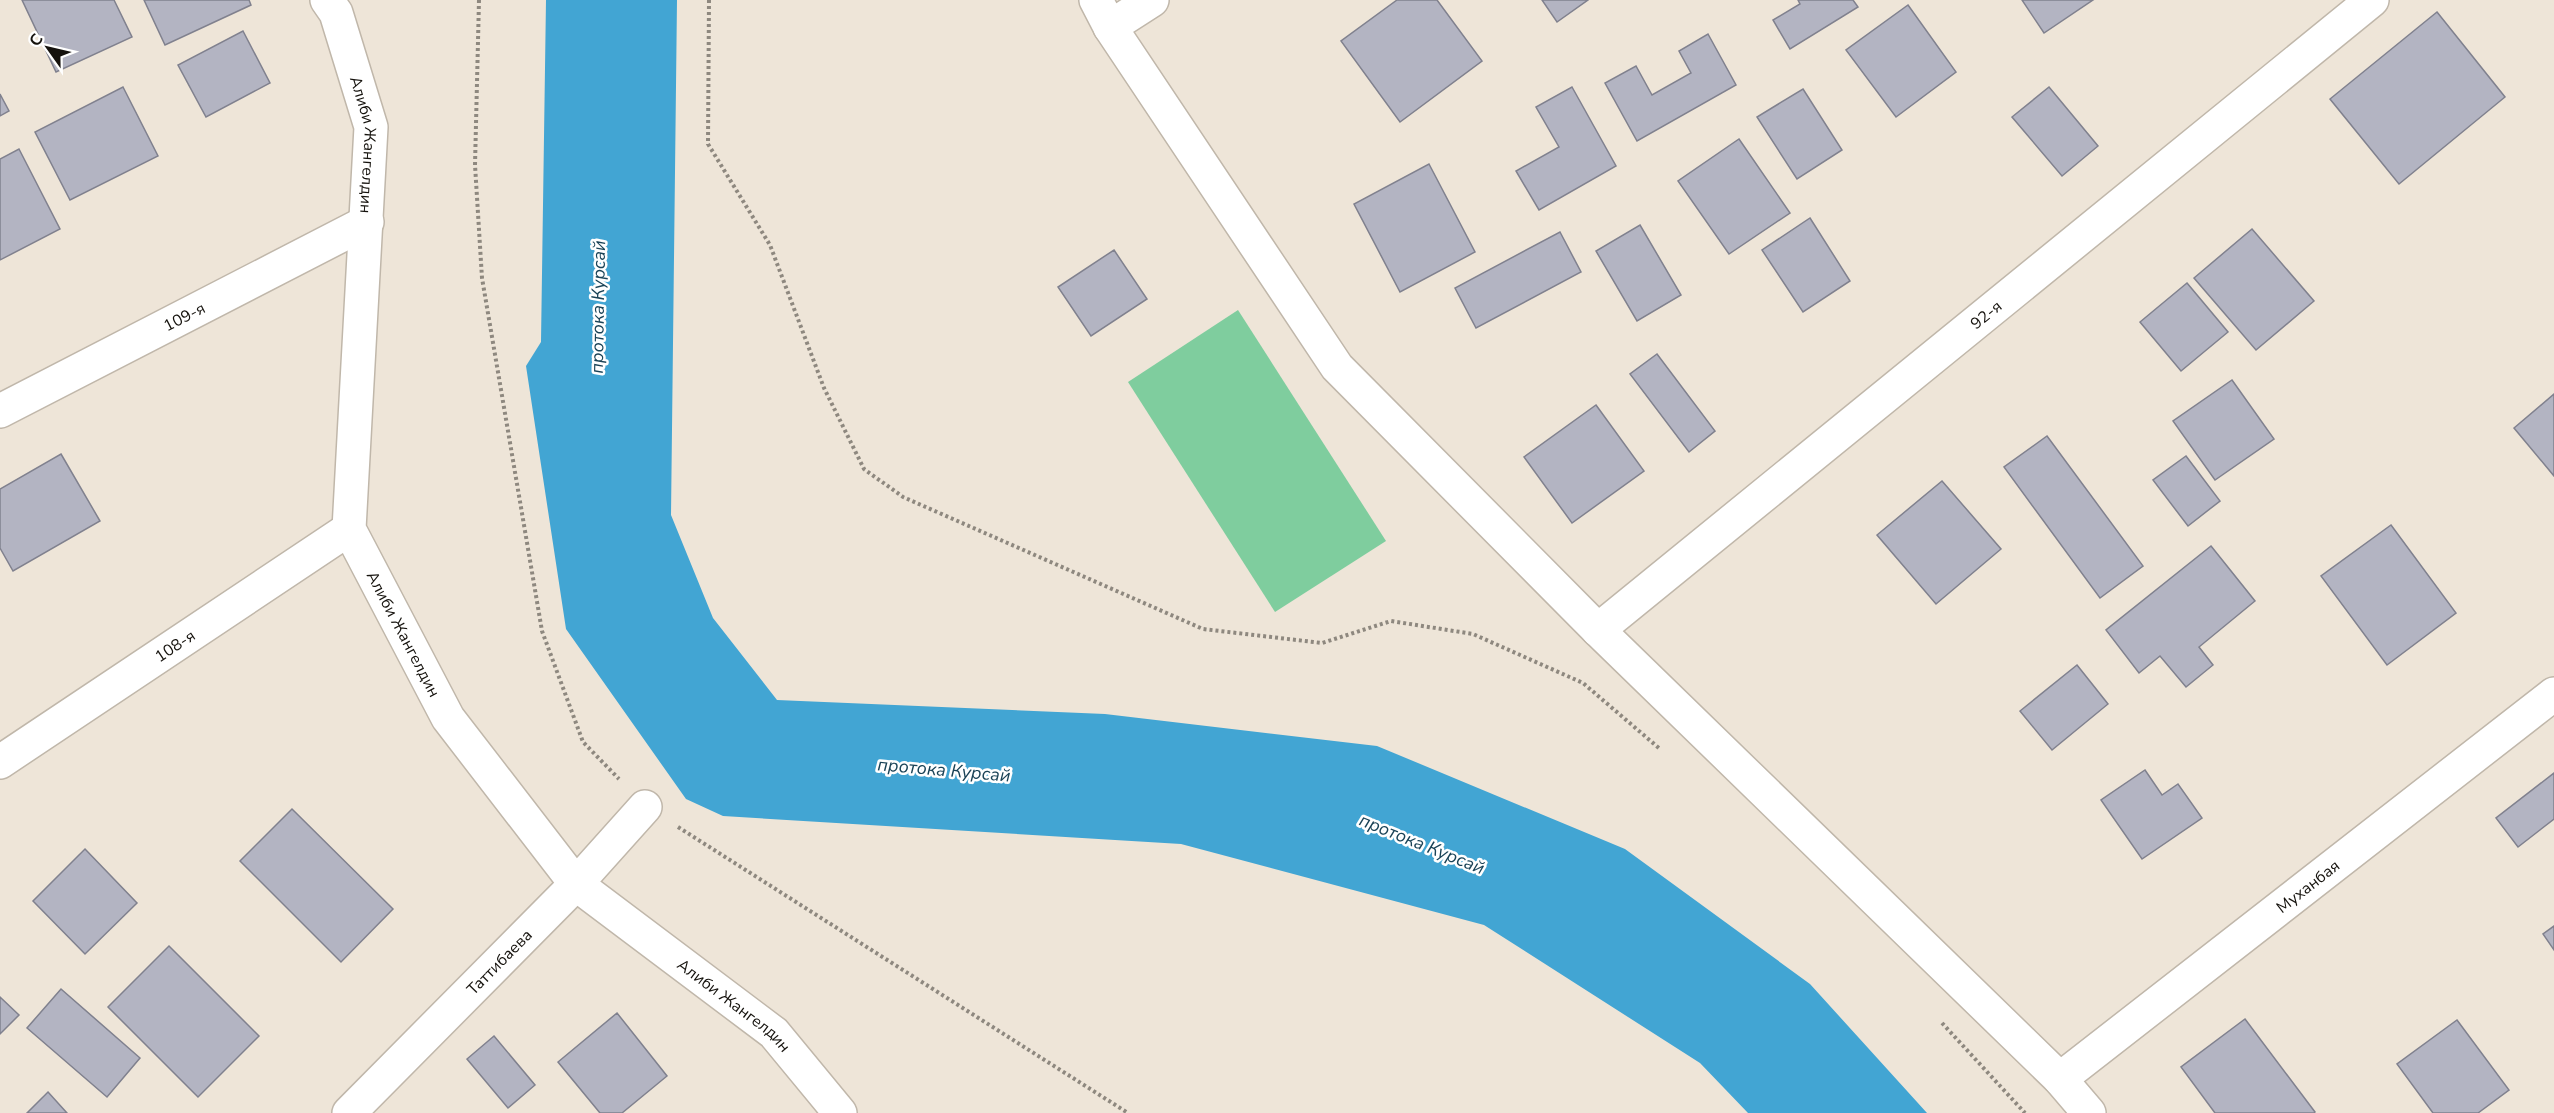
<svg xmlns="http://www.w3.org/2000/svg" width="2554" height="1113" font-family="'Nunito Sans',sans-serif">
  <rect width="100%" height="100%" fill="#eee5d8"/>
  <path fill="#7fcd9e" d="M1238,310L1386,541L1275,612L1128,382Z"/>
  <path fill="#42a5d3" d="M546,0H677L671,515L713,618L777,700L1105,714L1377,746L1625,849L1810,984L1927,1113H1748L1700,1063L1484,925L1181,844L723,816L686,799L566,629L526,366L541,342Z"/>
  <g fill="#b3b4c2" stroke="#80818e" stroke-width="1.5">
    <path d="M22,0H114L132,37L56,72Z"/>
    <path d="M144,0H249L251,5L165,45Z"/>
    <path d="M1397,0H1437L1482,61L1400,122L1341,41Z"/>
    <path d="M1542,0H1588L1557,22Z"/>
    <path d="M1798,0H1853L1858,7L1790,49L1773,20L1800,4Z"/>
    <path d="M2022,0H2093L2044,33Z"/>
    <path d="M1908,5L1956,72L1896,117L1846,50Z"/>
    <path d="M2437,12L2505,97L2399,184L2330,99Z"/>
    <path d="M243,31L270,83L206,117L178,65Z"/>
    <path d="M1708,34L1736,85L1637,141L1605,83L1636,66L1652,95L1691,73L1679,51Z"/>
    <path d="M123,87L158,156L70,200L35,132Z"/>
    <path d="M1572,87L1616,166L1539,210L1516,171L1559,147L1536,107Z"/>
    <path d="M2049,87L2098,146L2062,176L2012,117Z"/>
    <path d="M1803,89L1842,150L1797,179L1757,117Z"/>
    <path d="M0,94L9,111L0,116Z"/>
    <path d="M1739,139L1790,213L1729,254L1678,181Z"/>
    <path d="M19,149L60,229L0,260V159Z"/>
    <path d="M1429,164L1475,252L1400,292L1354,204Z"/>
    <path d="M1810,218L1850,281L1803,312L1762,250Z"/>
    <path d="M1640,225L1681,295L1637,321L1596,251Z"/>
    <path d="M2252,229L2314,301L2256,350L2194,278Z"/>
    <path d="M1560,232L1581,272L1476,328L1455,288Z"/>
    <path d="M1114,250L1147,299L1091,336L1058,287Z"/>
    <path d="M2187,283L2228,332L2181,371L2140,322Z"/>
    <path d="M1657,354L1715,431L1689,452L1630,374Z"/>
    <path d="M2232,380L2274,439L2215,480L2173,421Z"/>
    <path d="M2554,394V476L2514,428Z"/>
    <path d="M1596,405L1644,471L1572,523L1524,457Z"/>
    <path d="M2047,436L2143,566L2100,598L2004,467Z"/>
    <path d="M61,454L100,521L13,571L0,548V489Z"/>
    <path d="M2186,456L2220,501L2188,526L2153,480Z"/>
    <path d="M1942,481L2001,549L1936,604L1877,535Z"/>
    <path d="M2391,525L2456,613L2387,665L2321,576Z"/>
    <path d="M2211,546L2255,601L2199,647L2213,665L2186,687L2160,656L2139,673L2106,630Z"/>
    <path d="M2077,665L2108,704L2052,750L2020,711Z"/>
    <path d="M2145,770L2162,795L2178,784L2202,818L2142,859L2101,800Z"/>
    <path d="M2554,773V819L2518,847L2496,818Z"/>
    <path d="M292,809L393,909L341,962L240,861Z"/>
    <path d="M85,849L137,903L85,954L33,901Z"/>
    <path d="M2554,926V950L2543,934Z"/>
    <path d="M169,946L259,1036L198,1097L108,1007Z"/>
    <path d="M61,989L140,1058L107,1097L27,1028Z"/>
    <path d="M0,997L19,1015L0,1034Z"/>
    <path d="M617,1013L667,1076L622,1113H600L558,1062Z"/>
    <path d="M2245,1019L2315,1112L2314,1113H2215L2181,1067Z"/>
    <path d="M2457,1020L2509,1090L2478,1113H2433L2397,1064Z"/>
    <path d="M494,1036L535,1085L508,1108L467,1059Z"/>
    <path d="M48,1092L67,1113H27Z"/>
  </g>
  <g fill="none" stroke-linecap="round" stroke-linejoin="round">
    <defs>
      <g id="street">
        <path id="s1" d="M327,0L336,13L371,127L349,529L448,718L576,884L774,1033L840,1113"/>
        <path d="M1096,0L1110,27L1337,367L1598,630L2060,1079L2089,1113"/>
        <path d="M1110,27L1152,0"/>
        <path id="s2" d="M0,411L367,222"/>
        <path id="s3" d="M1598,630L2372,0"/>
        <path id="s4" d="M0,762L349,529"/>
        <path id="s5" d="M2060,1079L2554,694"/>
        <path id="s6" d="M349,1113L576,884L645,807"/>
      </g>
    </defs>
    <use href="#street" stroke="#c0b7aa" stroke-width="36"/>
    <g stroke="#8e887f" stroke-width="4" stroke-dasharray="3 3" stroke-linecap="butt">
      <path d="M479,0L475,165L482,278L542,631L583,742L619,779"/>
      <path d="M709,0L708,144L770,245L824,388L864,469L903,497L1203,629L1322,643L1391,621L1473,634L1583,683L1660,749"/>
      <path d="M678,827L1128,1113"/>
      <path d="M1942,1023L2025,1113"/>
    </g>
    <use href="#street" stroke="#fff" stroke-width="33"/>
  </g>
  <g text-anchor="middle" stroke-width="5" stroke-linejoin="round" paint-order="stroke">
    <g font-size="16" fill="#15120d" stroke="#fff">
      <text dy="6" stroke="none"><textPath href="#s1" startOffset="152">Алиби Жангелдин</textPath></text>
      <text dy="6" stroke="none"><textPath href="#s3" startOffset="500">92-я</textPath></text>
      <text dy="6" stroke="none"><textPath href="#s2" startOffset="207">109-я</textPath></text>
      <text dy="6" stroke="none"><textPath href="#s1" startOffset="656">Алиби Жангелдин</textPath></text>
      <text dy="6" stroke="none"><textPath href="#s4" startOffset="210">108-я</textPath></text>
      <text dy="6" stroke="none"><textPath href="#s5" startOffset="314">Муханбая</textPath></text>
      <text dy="6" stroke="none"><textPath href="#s6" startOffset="213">Таттибаева</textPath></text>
      <text dy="6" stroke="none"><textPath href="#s1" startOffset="1160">Алиби Жангелдин</textPath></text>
    </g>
    <g font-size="18" font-style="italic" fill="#1a4357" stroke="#fff">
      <text transform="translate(598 307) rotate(-89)" y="6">протока Курсай</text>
      <text transform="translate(944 770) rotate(5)" y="6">протока Курсай</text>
      <text transform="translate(1422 844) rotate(22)" y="6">протока Курсай</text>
    </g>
  </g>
  <g transform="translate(48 48) rotate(304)" stroke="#ffffff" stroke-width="4.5" paint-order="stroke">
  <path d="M0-4.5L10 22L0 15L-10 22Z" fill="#15120d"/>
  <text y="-9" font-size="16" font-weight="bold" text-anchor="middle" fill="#15120d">С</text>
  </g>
</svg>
